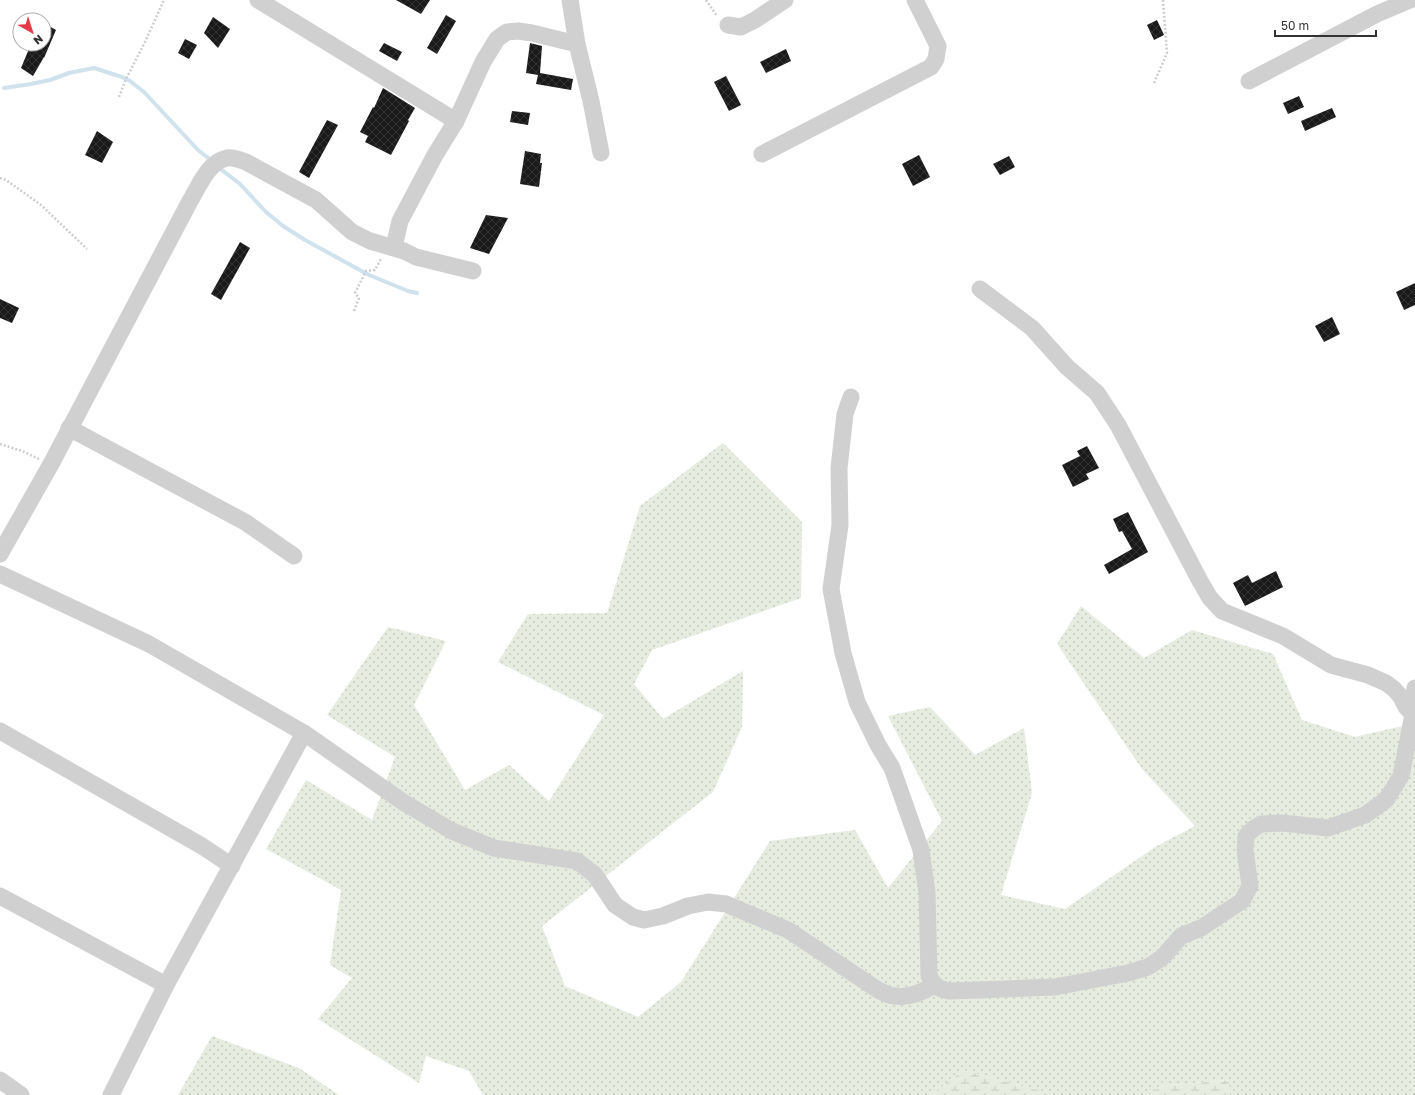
<svg xmlns="http://www.w3.org/2000/svg" width="1415" height="1095" font-family="'Golos Text',sans-serif">
  <defs>
    <pattern id="grass-dots" width="8" height="8" patternUnits="userSpaceOnUse"><rect width="8" height="8" fill="#e6ecdf"/><path d="M2 2h.1M6 6h.1" fill="none" stroke="#c6cbc0" stroke-width="1.8" stroke-linecap="round"/></pattern>
    <pattern id="wetland-marsh" width="20" height="14" patternUnits="userSpaceOnUse"><rect width="20" height="14" fill="#e6ecdf"/><path d="M1 5h8M5 5V1M11 12h8M15 12V8" fill="none" stroke="#c6cbc0"/></pattern>
    <pattern id="building-cross-hatch" width="8" height="8" patternUnits="userSpaceOnUse"><rect width="8" height="8" fill="#1a1a1a"/><path d="M0 0l8 8M0 8l8-8" fill="none" stroke="#333"/></pattern>
  </defs>
  <rect width="100%" height="100%" fill="#fff"/>
  <g fill="url(#grass-dots)">
    <path d="M723,443L802,522L801,598L652,650L634,684L663,719L743,671L742,727L713,792L542,926L565,986L638,1017L681,982L770,841L855,830L888,888L942,821L888,716L930,707L975,755L1024,728L1032,793L1001,895L1065,909L1155,847L1195,826L1142,769L1057,644L1081,606L1144,658L1192,630L1273,654L1302,720L1355,737L1415,723V1095H1230L1228,1080L1160,1086L1149,1095H1054L963,1070L931,1095H483L469,1071L426,1056L419,1083L318,1019L352,978L330,965L341,890L266,849L306,780L372,820L395,757L327,715L388,627L446,641L414,705L465,790L509,765L549,801L604,715L498,662L528,614L607,613L640,506Z"/>
    <path d="M212,1036L299,1068L339,1095H178Z"/>
  </g>
  <g fill="url(#wetland-marsh)">
    <path d="M963,1070L1052,1094L1054,1095H931Z"/>
    <path d="M1229,1080L1230,1095H1149L1160,1086Z"/>
  </g>
  <g fill="none" stroke-linecap="round" stroke-linejoin="round">
    <g stroke="#cfe2ee" stroke-width="4">
      <path d="M4,88L31,84L50,80L69,73L94,68L122,77L130,81L144,92L198,150L212,161"/>
      <path d="M218,167L240,184L266,212L283,226L305,240L369,275L408,291L417,293"/>
    </g>
  </g>
  <g fill="url(#building-cross-hatch)">
    <path d="M396,0H430L421,14Z"/>
    <path d="M446,15L456,21L437,54L427,48Z"/>
    <path d="M213,17L230,29L218,48L204,33Z"/>
    <path d="M1157,20L1164,35L1154,40L1147,25Z"/>
    <path d="M44,23L56,30L44,58V57L33,76L21,68L31,44H44Z"/>
    <path d="M185,39L197,45L189,59L178,53Z"/>
    <path d="M384,43L402,52L397,61L379,51Z"/>
    <path d="M530,43L542,46L540,73L573,79L571,90L536,84L538,75L526,73Z"/>
    <path d="M786,49L791,61L766,73L760,62Z"/>
    <path d="M726,76L741,105L729,111L714,82Z"/>
    <path d="M383,88L415,108L408,120L409,121L391,155L365,142L368,136L360,132L373,107L374,108Z"/>
    <path d="M1299,96L1304,107L1288,114L1283,103Z"/>
    <path d="M1332,108L1336,117L1305,131L1301,121Z"/>
    <path d="M512,111L530,113L528,125L510,122Z"/>
    <path d="M327,120L338,125L309,178L299,172Z"/>
    <path d="M97,131L113,142L102,163L85,155Z"/>
    <path d="M525,151L541,154L540,163H542L539,187L520,184Z"/>
    <path d="M919,155L930,177L913,186L902,164Z"/>
    <path d="M1009,156L1015,167L1000,175L993,164Z"/>
    <path d="M486,215L508,218L489,254L470,248Z"/>
    <path d="M240,242L250,248L221,300L211,294Z"/>
    <path d="M1415,283V305L1404,310L1396,292Z"/>
    <path d="M0,299L19,308L12,323L0,318Z"/>
    <path d="M1332,317L1340,334L1324,342L1315,326Z"/>
    <path d="M1087,446L1099,468L1086,474L1089,479L1073,487L1062,465L1080,456L1077,451Z"/>
    <path d="M1128,512L1148,552L1109,574L1104,565L1132,549L1122,531L1119,532L1113,519Z"/>
    <path d="M1276,571L1283,587L1245,606L1233,583L1248,575L1252,583Z"/>
  </g>
  <g fill="none" stroke-linecap="round" stroke-linejoin="round">
    <g stroke="#cdcdcd" stroke-width="2.5" stroke-dasharray="2 2" stroke-linecap="butt">
      <path d="M706,0L717,16"/>
      <path d="M1154,83L1167,53L1163,0"/>
      <path d="M119,97L126,79L145,42L164,0"/>
      <path d="M0,178L6,180L41,205L87,249"/>
      <path d="M354,311L359,298L355,293L366,271L375,270L381,259"/>
      <path d="M0,444L22,451L39,459"/>
    </g>
    <g stroke="#d0d0d0" stroke-width="17">
      <path d="M258,0L456,121"/>
      <path d="M570,0L577,44L591,101L601,153"/>
      <path d="M728,25L741,27L755,20L785,0"/>
      <path d="M1249,81L1377,14L1410,0"/>
      <path d="M762,154L931,67L936,59L938,46L915,0"/>
      <path d="M394,247L400,221L435,155L456,121L483,62L497,39L507,32L518,31L532,33L577,44"/>
      <path d="M980,289L1032,328L1067,367L1097,393L1118,425L1200,581L1210,598L1222,611L1283,636L1331,665L1368,675L1386,683L1394,689L1401,697L1406,707L1413,714"/>
      <path d="M851,397L845,414L839,468L840,525L831,589L843,653L857,702L878,745L892,768L921,850L927,893L929,976C935,986 938,989 949,991L1055,987L1128,973L1148,967L1163,957L1181,936L1201,928L1242,901L1250,886L1245,850L1246,836L1253,829L1261,824L1283,823L1328,828L1365,815L1386,800L1401,776L1413,714L1415,688"/>
      <path d="M69,428L245,522L294,556"/>
      <path d="M0,554L51,464L190,201C199,186 208,162 227,158C233,157 240,160 246,162L316,200L352,232L370,241L404,251L416,257L473,271"/>
      <path d="M0,574L149,644L304,733L403,802L452,831L494,848L577,861L595,875L615,905L633,917L644,920L663,916L688,906L708,902L726,904L788,930L878,990C883,992 889,996 895,996C909,998 923,992 934,985"/>
      <path d="M0,731L202,846L232,866"/>
      <path d="M0,896L166,985"/>
      <path d="M0,1080L21,1095"/>
      <path d="M111,1095L166,985L304,733"/>
    </g>
  </g>
  <g transform="translate(32 32) rotate(141)"><circle r="19" fill="#ffffff" stroke="#adadad"/>
  <path d="M0-3L7 15L0 10L-7 15Z" fill="#e63946"/>
  <text y="-6" font-size="11" font-weight="bold" text-anchor="middle" fill="#333333">N</text>
  </g>
  <path d="M1275 30v6h101v-6" fill="none" stroke="#333333" stroke-width="2"/>
  <text x="1281" y="30" font-size="12" fill="#333333" stroke="#ffffff" stroke-width="3" paint-order="stroke">50 m</text>
</svg>
